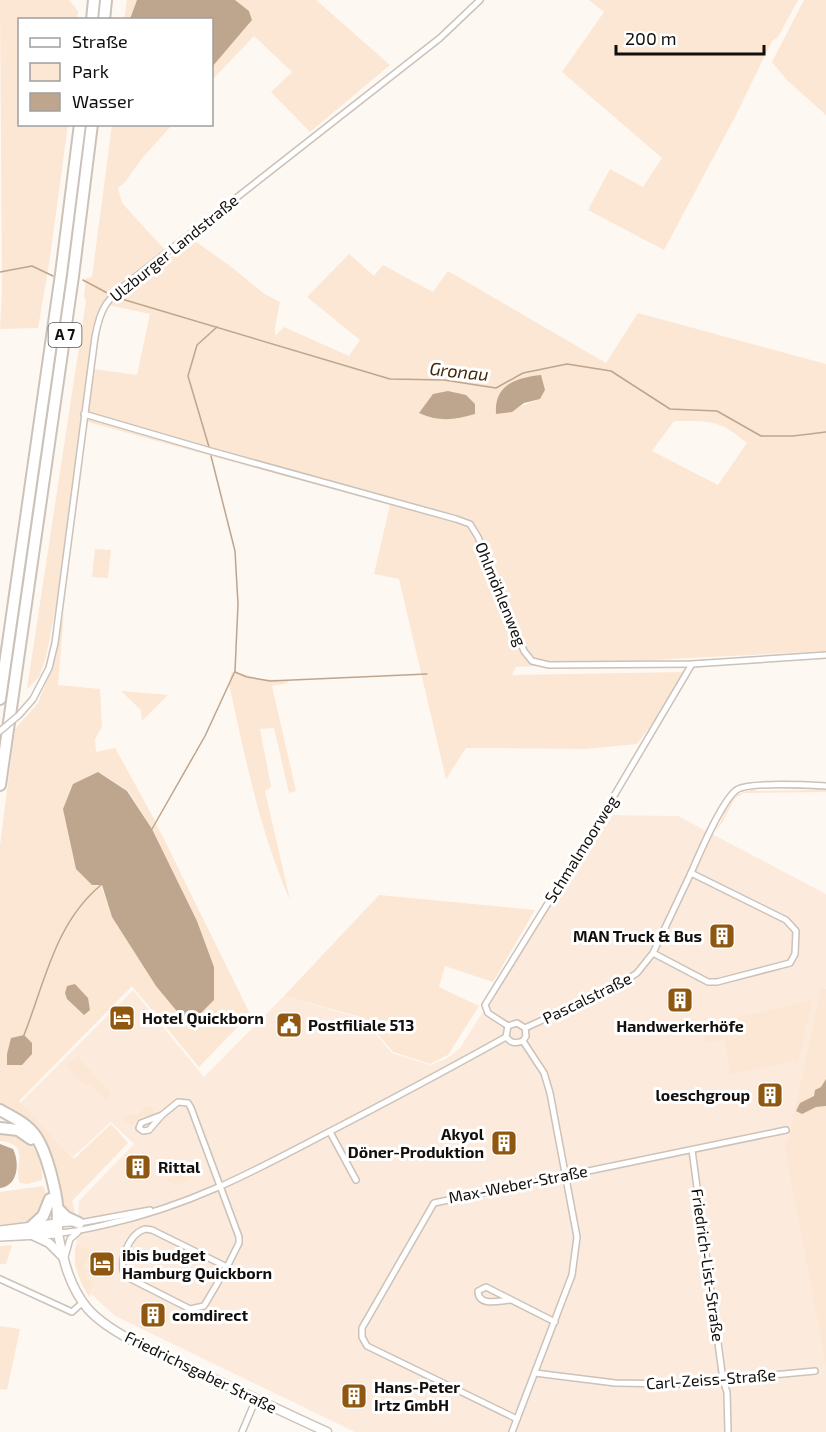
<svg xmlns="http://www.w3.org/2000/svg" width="826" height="1432" font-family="'Exo 2',sans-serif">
  <rect width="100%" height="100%" fill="#fef8f2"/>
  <path fill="#fcebdd" d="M608,815L678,816L826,894V989L821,987L789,1135L784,1146L826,1368V1432H355L115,1316L91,1294L75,1266L79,1201L134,1144L111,1122L73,1157L20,1103L133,990L204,1077L284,996L363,1019L392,1053L430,1065L446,1059L460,1048Z"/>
  <g fill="#fbe7d4" fill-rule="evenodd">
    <path d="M0,0H69L78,11L77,19L20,20V124L68,125L49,264L38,328L0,329L2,290Z"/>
    <path d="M127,0H137L130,19L124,20Z"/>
    <path d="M235,0H316L390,65L310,132L271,92L292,72L254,36L212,80V67L252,20L249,11Z"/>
    <path d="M589,0H798L778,37L772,41L736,115L664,250L588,210L610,169L643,187L662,158L562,72L604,12Z"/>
    <path d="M804,0H826V115L787,80L772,62Z"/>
    <path d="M112,125H172L143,157L125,182L118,188L122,203L165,250L105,299L98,314L57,601L46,657L39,677L27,689L86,301L84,296L86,278L92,277Z"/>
    <path d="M195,241L234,269L263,293L280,302L275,327V336L284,327L349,356L360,340L307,297L349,254L374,276L383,265L433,292L448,271L606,363L638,313L826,364V651L516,667L512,675L684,672L654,722L637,744L586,749L466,748L446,779L399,579L374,574L390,505L88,422L91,383L93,369L137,375L150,314L108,305L123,290ZM545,390L540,399C524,404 512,412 496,414ZM674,421C709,421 719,419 747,443L718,485L652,451Z"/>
    <path d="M95,549L111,550L108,578L92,577Z"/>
    <path d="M64,613L58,685L100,689L102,727L95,739L96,752L115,748L153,817L250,1014L199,1067L132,986L19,1101L74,1159L111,1124L128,1143L72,1201L76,1218L67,1213L61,1203L51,1158L44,1139L24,1116L0,1103V845L15,729L38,703L52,668ZM98,772L128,791L152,829L197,921L214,967L141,960L112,917L101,885H92ZM75,984L88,998L80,1010L67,999Z"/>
    <path d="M232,672L262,679L287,680L288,683L272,686L296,791L289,793L274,728L260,729L271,787L265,791L290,900C260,832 245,757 229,684Z"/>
    <path d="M121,691L168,695L142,721L141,710Z"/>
    <path d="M813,788H826V792L744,793L735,798L722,823L716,830H715L720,823L729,801L738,794L753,789L756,791L811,790Z"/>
    <path d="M379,895L535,910L493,982L445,966L439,987L479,1006L448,1055L430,1064L393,1052L364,1018L284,996Z"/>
    <path d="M821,987L826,989V1368L784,1146L789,1135Z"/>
    <path d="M812,1000L798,1064L791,1061L730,1075L725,1040L706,1043L700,1026Z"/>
    <path d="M79,1055L80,1060L110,1092L111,1096L106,1101L91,1085H84L66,1066Z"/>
    <path d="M147,1106L152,1107L155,1115L141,1117L132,1125L128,1124L124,1120L125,1115H137Z"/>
    <path d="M0,1133C6,1133 13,1133 19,1135C35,1141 44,1165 42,1180L27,1184L20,1183C13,1166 32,1144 0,1141Z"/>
    <path d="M167,1161C178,1161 189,1161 196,1170C193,1182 174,1189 166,1179L170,1177L168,1168H164Z"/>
    <path d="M43,1186C51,1200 40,1211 33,1222L0,1229V1192Z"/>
    <path d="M76,1244L91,1251L83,1268L88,1270L85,1274L87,1279L95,1282L91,1288L90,1298C79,1282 72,1264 76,1244Z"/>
    <path d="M12,1245L6,1264H0V1246Z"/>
    <path d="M0,1326L20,1329L7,1390L0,1389Z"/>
  </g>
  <g fill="#bea58e">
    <path d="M137,0H235L249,11L252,20L212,67V20L130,19Z"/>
    <path d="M541,375L545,390L540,399L524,403L512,412L496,414C494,385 515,378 541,375Z"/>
    <path d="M448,391L466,395L475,404V414C455,420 438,422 419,413L433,394Z"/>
    <path d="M98,772L127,791L152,829L197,921L214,967V1000L196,1018L180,1015L156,986L112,917L102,885H92L76,869L63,809L73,784Z"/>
    <path d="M75,984L88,998L90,1010L84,1015L67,999L65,993L67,986Z"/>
    <path d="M24,1035L32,1043V1054L22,1065H7V1054L11,1038Z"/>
    <path d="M826,1079V1106L816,1107L802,1114L796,1111L800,1103L814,1096L815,1090L821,1087Z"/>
    <path d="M0,1144L13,1149C20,1163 18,1186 0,1188Z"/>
  </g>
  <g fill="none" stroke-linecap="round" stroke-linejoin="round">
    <g stroke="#bea58e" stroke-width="1.5">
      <path d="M0,272L32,266L53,276"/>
      <path d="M83,280L111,295"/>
      <path d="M115,297L390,379L444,380L496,388L523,373L567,364L611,371L670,409L717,411L761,436H793L826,432"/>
      <path d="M209,447L188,376L197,345L217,327"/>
      <path d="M235,672L247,677L270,681L427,674"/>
      <path d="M152,829L205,736L235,671L238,604L235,551L211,456"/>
      <path d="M24,1035C45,982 55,923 101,885"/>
    </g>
    <defs>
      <g id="minor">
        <path d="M84,414L207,450L456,519L470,524L478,537L524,651L532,661L549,665L692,664L826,655"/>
        <path d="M33,699L49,668L55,643L95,337C101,304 108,299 134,278L440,38L480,0"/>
        <path d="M691,873C699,855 723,797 738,789C753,782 808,785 826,786"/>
        <path d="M508,1026L488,1013L485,1005L605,811L692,664"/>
        <path d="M525,1028L619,985L637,973L653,953L691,873L786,920L796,931L795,954L790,963L717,982H708L653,953"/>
        <path d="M506,1037L508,1026L517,1023L525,1028L526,1036L523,1041"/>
        <path d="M506,1037C511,1043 515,1044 523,1041"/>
        <path d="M162,1115L178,1102L188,1103L191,1108L239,1237V1243L227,1267"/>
        <path d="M162,1115L149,1130L143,1131L139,1128L141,1123Z"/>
        <path d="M330,1132L356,1180"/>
        <path d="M692,1150L723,1380L727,1392L728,1432"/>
        <path d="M57,1224L85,1222L150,1210"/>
        <path d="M145,1229L152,1230L227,1267L204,1306L190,1309L125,1276C118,1261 129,1234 145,1229Z"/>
        <path d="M58,1233C75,1232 91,1228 108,1224C188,1206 249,1174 321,1136C383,1104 445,1071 506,1037"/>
        <path d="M65,1257L70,1239L78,1232"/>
        <path d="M0,1279L72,1312L83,1302"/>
        <path d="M510,1300C499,1301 478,1307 478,1291L486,1287L555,1322"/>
        <path d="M535,1373L615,1383L678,1384L815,1371"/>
        <path d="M517,1419L367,1346L362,1337V1328L434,1203L786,1130"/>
        <path d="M242,1432L256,1399"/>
        <path d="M512,1432L572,1275L577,1237L550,1093L544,1073L523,1041"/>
      </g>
      <g id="secondary">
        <path d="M58,1233C63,1260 70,1288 88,1309C112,1336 169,1358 203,1374C244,1393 285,1413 327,1432"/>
        <path d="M32,1235L49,1243L63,1257"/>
      </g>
      <path id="primary" d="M0,1231L57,1224L58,1233L0,1236"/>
      <g id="motorway">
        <path d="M92,20L94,0"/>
        <path d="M104,20L106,0"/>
        <path d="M0,699L61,274L80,124"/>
        <path d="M0,785L73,276L92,124"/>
        <path d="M0,1110C12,1117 26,1123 34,1134C47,1150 61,1205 57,1224"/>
        <path d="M0,1128L18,1130L31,1139"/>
        <path d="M58,1209L66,1217L79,1223"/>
        <path d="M31,1227L43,1216L50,1199"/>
      </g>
    </defs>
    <use href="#minor" stroke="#cbc2b9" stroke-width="8"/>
    <use href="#secondary" stroke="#cbc2b9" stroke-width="11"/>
    <use href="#primary" stroke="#cbc2b9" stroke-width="12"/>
    <use href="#motorway" stroke="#cbc2b9" stroke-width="14"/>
    <use href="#minor" stroke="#fff" stroke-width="5"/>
    <use href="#secondary" stroke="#fff" stroke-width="8"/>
    <use href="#primary" stroke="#fff" stroke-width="9"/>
    <use href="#motorway" stroke="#fff" stroke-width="10"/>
    <defs>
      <path id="minor-bridge" d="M0,731L19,715L33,699"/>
    </defs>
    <use href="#minor-bridge" stroke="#cbc2b9" stroke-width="8" stroke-linecap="butt"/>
    <use href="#minor-bridge" stroke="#fff" stroke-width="5"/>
  </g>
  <defs>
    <symbol id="building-square" viewBox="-11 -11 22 22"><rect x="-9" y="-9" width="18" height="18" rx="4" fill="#8f5710" stroke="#fff"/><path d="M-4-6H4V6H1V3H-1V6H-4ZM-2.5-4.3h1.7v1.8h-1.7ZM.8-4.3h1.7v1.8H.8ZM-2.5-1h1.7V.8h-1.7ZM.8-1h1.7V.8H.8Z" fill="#fff"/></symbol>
    <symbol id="hotel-square" viewBox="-11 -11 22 22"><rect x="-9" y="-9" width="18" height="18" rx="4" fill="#8f5710" stroke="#fff"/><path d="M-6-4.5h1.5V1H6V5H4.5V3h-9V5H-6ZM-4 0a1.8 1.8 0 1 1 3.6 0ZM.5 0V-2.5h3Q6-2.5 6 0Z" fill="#fff"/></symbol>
    <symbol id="civic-square" viewBox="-11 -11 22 22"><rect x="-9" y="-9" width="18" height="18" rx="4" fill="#8f5710" stroke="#fff"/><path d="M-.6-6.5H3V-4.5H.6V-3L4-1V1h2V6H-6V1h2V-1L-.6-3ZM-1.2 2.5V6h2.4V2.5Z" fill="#fff"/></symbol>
  </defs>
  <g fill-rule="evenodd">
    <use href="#building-square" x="707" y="921" width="30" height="30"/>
    <use href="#building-square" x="665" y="985" width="30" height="30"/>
    <use href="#hotel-square" x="107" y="1003" width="30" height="30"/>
    <use href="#civic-square" x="274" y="1010" width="30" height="30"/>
    <use href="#building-square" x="755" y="1080" width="30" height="30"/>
    <use href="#building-square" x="489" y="1128" width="30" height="30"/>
    <use href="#building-square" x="123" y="1152" width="30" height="30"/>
    <use href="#hotel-square" x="87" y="1249" width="30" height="30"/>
    <use href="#building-square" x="138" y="1300" width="30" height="30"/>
    <use href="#building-square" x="339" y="1381" width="30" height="30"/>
  </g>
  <g text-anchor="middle" stroke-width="6" stroke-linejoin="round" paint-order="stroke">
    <rect fill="#fff" stroke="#595755" stroke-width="1.5" x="48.5" y="323" width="33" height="24" rx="4.5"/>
    <g font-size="15" font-weight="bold" fill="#120f0c">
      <text x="65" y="340">A 7</text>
    </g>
    <g font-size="16" fill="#120f0c" stroke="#fff">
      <text transform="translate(174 248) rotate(-39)" y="6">Ulzburger Landstraße</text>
      <text transform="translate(501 594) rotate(68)" y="6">Ohlmöhlenweg</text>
      <text transform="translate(581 849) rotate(-58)" y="6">Schmalmoorweg</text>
      <text transform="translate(587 998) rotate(-26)" y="6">Pascalstraße</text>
      <text transform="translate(518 1184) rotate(-11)" y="6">Max-Weber-Straße</text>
      <text transform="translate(708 1265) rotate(82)" y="6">Friedrich-List-Straße</text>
      <text transform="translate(201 1372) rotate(26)" y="6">Friedrichsgaber Straße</text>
      <text transform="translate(711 1379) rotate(-4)" y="6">Carl-Zeiss-Straße</text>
    </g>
    <g font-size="16" font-weight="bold" fill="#120f0c" stroke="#fff" text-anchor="start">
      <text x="702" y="942" text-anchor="end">MAN Truck &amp; Bus</text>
      <text x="142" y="1024">Hotel Quickborn</text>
      <text x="308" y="1031">Postfiliale 513</text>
      <text x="680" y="1032" text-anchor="middle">Handwerkerhöfe</text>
      <text x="750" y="1101" text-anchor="end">loeschgroup</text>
      <text x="484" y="1140" text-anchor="end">Akyol<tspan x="484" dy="18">Döner-Produktion</tspan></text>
      <text x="158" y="1173">Rittal</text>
      <text x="122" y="1261">ibis budget<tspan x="122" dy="18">Hamburg Quickborn</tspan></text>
      <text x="172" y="1321">comdirect</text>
      <text x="374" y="1393">Hans-Peter<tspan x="374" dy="18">Irtz GmbH</tspan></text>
    </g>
    <g font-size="18" font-style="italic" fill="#43280a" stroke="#fff">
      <text transform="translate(459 372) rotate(6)" y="6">Gronau</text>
    </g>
  </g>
  <rect x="18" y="18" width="195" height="108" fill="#ffffff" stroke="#a09f9e" stroke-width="1.5"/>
  <rect x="30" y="38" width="30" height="9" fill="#ffffff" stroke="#a09f9e" stroke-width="1.5"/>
  <text x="72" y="48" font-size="18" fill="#120f0c">Straße</text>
  <rect x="30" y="63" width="30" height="18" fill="#fbe7d4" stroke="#a09f9e" stroke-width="1.5"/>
  <text x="72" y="78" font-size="18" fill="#120f0c">Park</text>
  <rect x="30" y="93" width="30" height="18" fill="#bea58e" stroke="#a09f9e" stroke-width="1.5"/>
  <text x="72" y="108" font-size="18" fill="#120f0c">Wasser</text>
  <path d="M616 45v9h148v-9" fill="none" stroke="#120f0c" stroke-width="3"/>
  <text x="625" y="45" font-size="18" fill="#120f0c" stroke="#ffffff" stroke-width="4.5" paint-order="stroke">200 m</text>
</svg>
